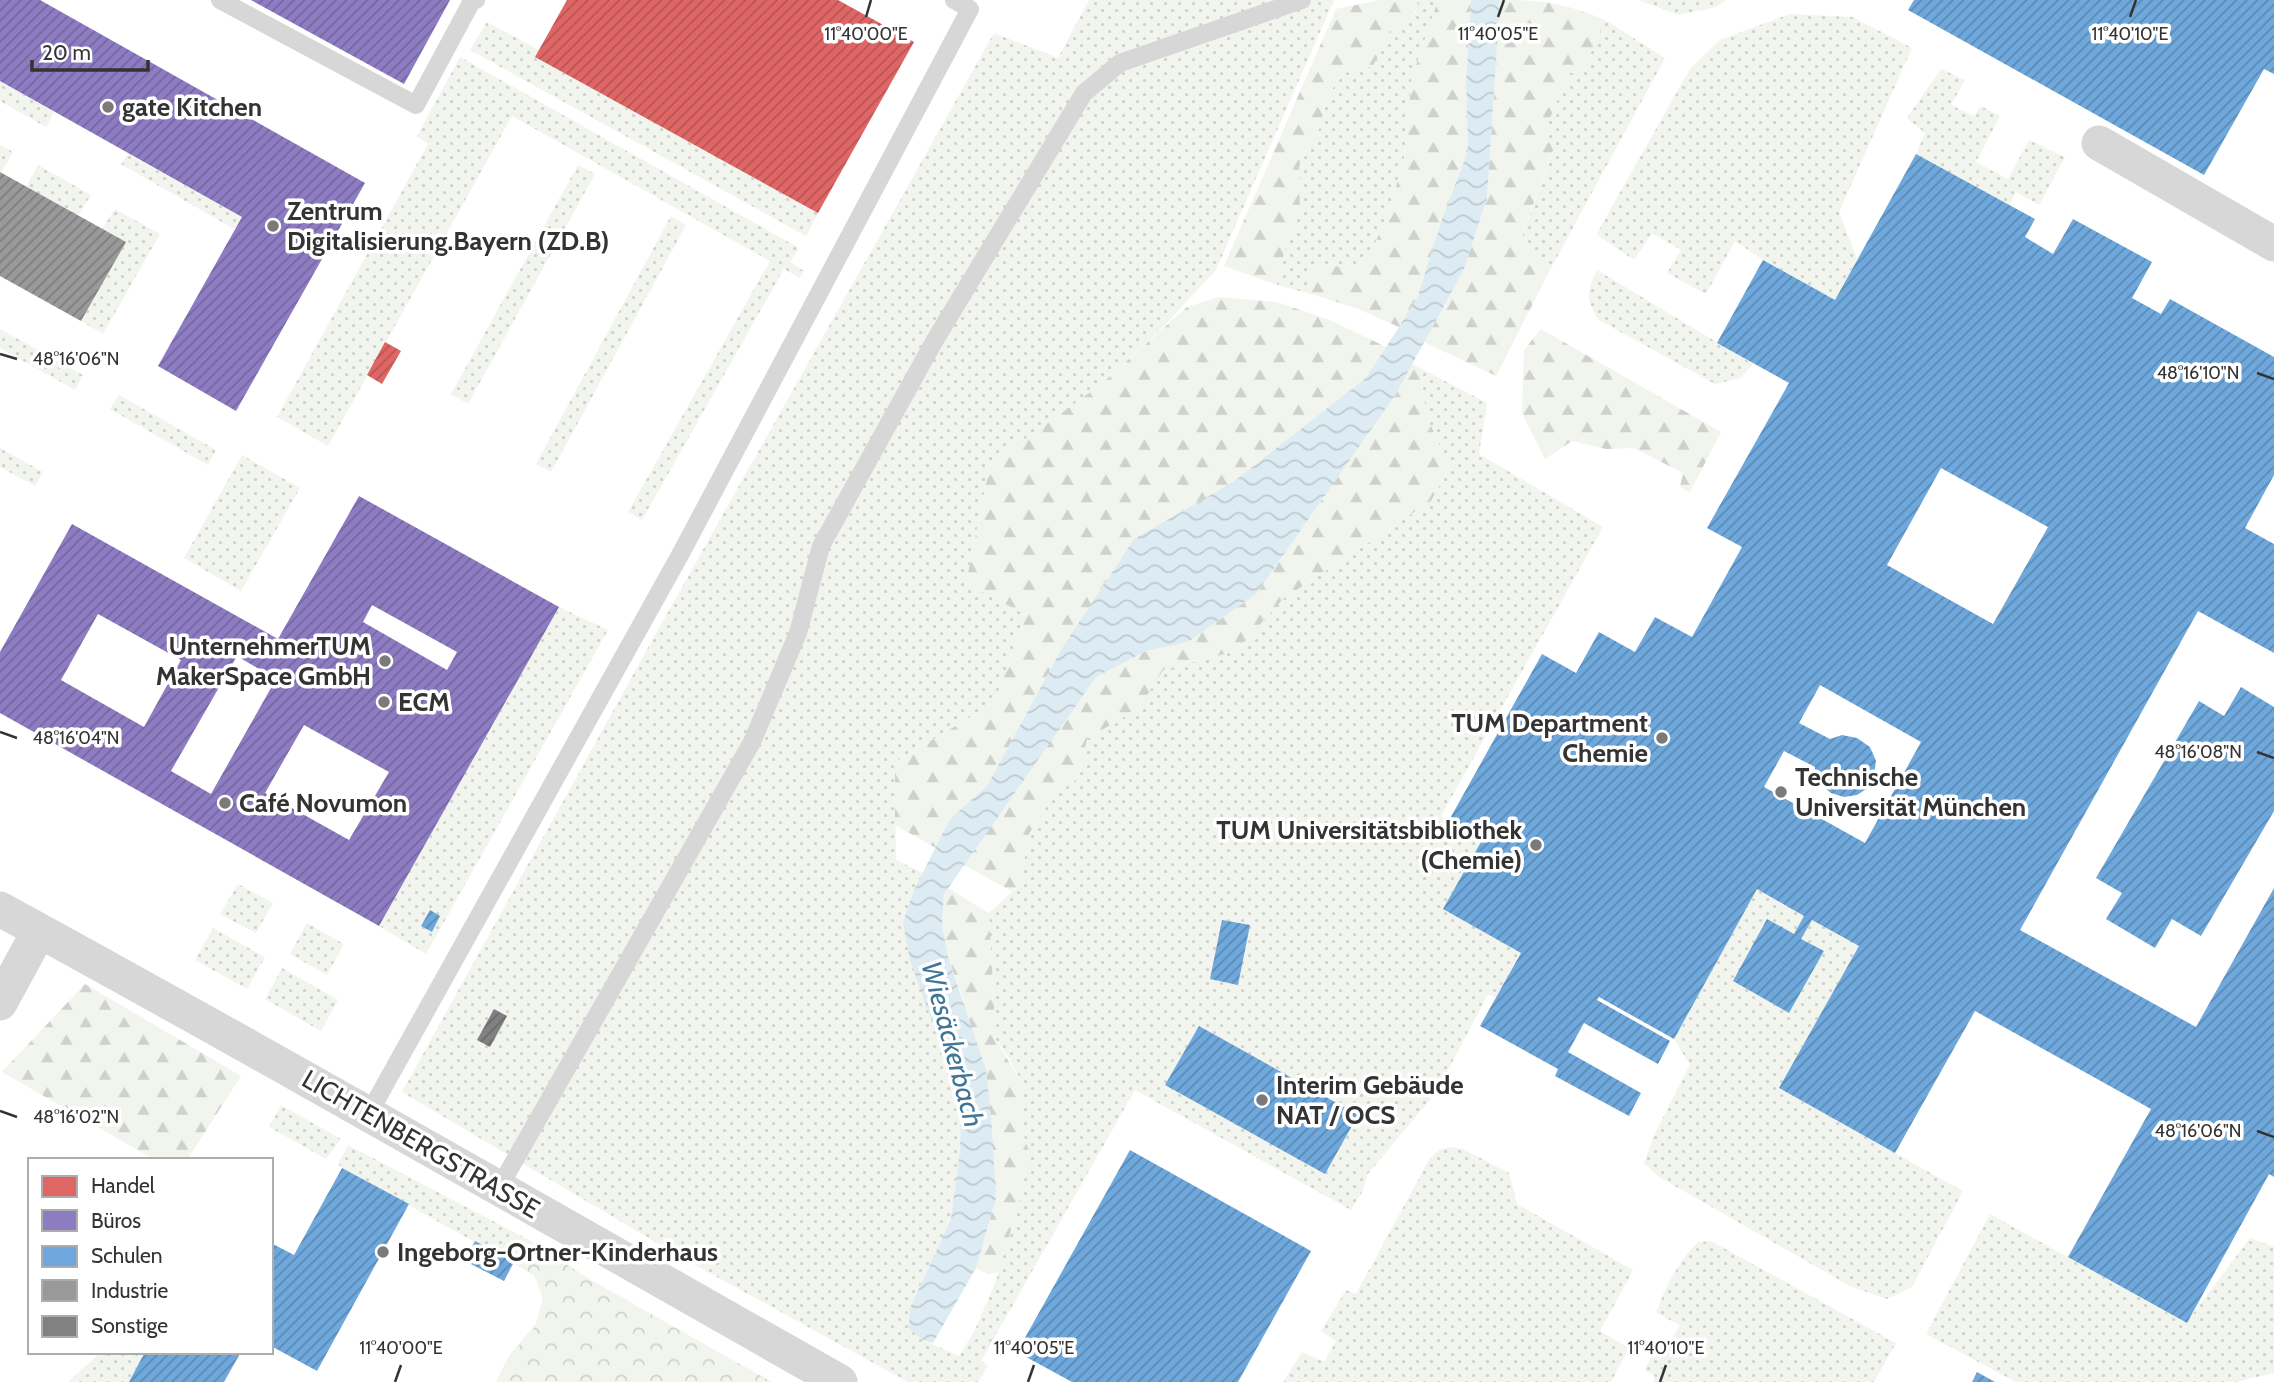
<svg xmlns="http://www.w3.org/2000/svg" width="2274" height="1382" font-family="Cabin,sans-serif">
  <defs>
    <pattern id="grass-dots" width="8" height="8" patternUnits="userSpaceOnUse" patternTransform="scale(1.75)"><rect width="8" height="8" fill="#f1f5ed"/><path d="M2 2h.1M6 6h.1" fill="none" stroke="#cfd2cc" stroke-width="1.8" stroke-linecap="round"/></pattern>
    <pattern id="forest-firs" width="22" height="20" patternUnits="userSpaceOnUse" patternTransform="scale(1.75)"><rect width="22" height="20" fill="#f1f5ed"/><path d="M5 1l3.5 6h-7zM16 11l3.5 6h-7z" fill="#cfd2cc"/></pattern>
    <pattern id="park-crowns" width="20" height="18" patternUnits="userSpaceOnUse" patternTransform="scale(1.75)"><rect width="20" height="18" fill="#f1f5ed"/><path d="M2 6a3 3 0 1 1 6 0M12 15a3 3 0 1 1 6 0" fill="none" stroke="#cfd2cc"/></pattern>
    <pattern id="water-waves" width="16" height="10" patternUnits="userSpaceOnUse" patternTransform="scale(1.75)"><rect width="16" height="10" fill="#ddebf3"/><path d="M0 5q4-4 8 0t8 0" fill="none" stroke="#becad1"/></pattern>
    <pattern id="shops-hatch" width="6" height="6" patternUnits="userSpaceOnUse" patternTransform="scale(1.75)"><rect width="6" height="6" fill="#e06666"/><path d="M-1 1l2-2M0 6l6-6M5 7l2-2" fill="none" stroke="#b65555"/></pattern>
    <pattern id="offices-hatch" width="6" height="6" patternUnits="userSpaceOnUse" patternTransform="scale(1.75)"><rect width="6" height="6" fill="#8e7cc3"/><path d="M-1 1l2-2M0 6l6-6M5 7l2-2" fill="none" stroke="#75669f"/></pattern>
    <pattern id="schools-hatch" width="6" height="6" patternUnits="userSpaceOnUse" patternTransform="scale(1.75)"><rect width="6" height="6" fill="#6fa8dc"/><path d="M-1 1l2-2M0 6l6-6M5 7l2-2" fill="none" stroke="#5c89b3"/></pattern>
    <pattern id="industry-hatch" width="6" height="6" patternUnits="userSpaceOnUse" patternTransform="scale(1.75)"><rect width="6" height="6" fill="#999"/><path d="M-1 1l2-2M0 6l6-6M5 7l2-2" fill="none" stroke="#7d7d7d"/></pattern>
    <pattern id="building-hatch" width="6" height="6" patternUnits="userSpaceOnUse" patternTransform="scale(1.75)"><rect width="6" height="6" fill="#818181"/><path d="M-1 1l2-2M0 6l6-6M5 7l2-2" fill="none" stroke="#6a6a6a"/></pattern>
  </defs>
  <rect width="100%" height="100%" fill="#fff"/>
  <g fill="url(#grass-dots)">
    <path d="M1089,0H1334L1216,270L1160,330L1099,386L990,464L966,583L1026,615L994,703L895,762L896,860L923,873L915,888L937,1032L961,1103L960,1149L951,1219L910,1308L923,1340L959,1356L975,1330L996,1281L1022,1191L1029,1151L1022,1131L1024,1087L1008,1056L996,1040L989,913L1020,885L1029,834L1056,792L1079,778L1087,739L1139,708L1162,670L1236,651L1283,599L1431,501L1449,468L1426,414L1420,368L1487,403L1479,454L1603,527L1441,816L1482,840L1444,909L1521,953L1496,998L1488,994L1437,1091L1368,1174L1362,1192L1351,1210L1135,1090L981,1361L988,1366L978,1382H908L686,1260L402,1092L659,628L994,33L1058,58Z"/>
    <path d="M1417,0H1438L1412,77L1404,158L1389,212L1371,252L1351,268L1319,264L1307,273L1311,294L1277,285L1284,252L1300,211L1299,165L1319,129L1328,94L1345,73L1373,66C1378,56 1382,38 1390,31C1401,21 1420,20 1417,0Z"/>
    <path d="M1638,0H1726L1716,7L1678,15Z"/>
    <path d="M1790,14L1853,17L1912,48L1839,212L1857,259L1835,300L1763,260L1735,241L1706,294L1667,273L1681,250L1652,233L1634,260L1597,235L1601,226L1690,69L1720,40Z"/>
    <path d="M1605,20L1665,58L1550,270L1520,242L1553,151L1544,131L1569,73H1582Z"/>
    <path d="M487,22L539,50L536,58L818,213L806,236L470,50Z"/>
    <path d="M460,57L799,248L790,262L804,271L800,278L784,269L642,520L628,512L770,261L512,116L328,446L277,417L428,144L417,136Z"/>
    <path d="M1941,69L1965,80L1951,105L1974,116L1981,106L2000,116L1976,162L2008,179L2029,140L2065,157L2039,205L2016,192L2009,205L1916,154L1925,133L1907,118Z"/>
    <path d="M0,81L54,112L46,127L0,101Z"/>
    <path d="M0,145L13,152L1,173L0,172Z"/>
    <path d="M128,154L242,217L234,229L121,164Z"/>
    <path d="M38,165L91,195L78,216L26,187Z"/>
    <path d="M578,165L595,174L468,404L451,394Z"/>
    <path d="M115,209L160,234L103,334L81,321L125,243L102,229Z"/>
    <path d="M671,216L686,225L551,472L536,464Z"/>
    <path d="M1597,270L1753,364L1741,378L1715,384L1599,320C1586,300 1586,292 1597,270Z"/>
    <path d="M0,329L83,375L75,390L0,348Z"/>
    <path d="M119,395L216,450L208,465L110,409Z"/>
    <path d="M0,448L43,472L35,486L0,467Z"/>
    <path d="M242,455L300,488L241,591L184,558Z"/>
    <path d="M559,607L608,630L426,954L379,926Z"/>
    <path d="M238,884L273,903L256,933L220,914Z"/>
    <path d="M1757,889L1804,916L1794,934L1768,920L1789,1013L1824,951L1801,939L1812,920L1859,946L1780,1089L1963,1191L1912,1287L1887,1299L1850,1286L1659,1177L1644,1163L1654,1135L1690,1065L1674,1039Z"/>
    <path d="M307,923L344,944L327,975L290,954Z"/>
    <path d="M213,928L265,957L247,989L195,960Z"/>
    <path d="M282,968L338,1000L321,1031L265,999Z"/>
    <path d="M281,1105L341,1139L326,1159L269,1127Z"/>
    <path d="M348,1145L527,1239L594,1282L634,1304L496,1382C500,1374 504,1365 509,1357C529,1327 558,1316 534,1275L342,1168L338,1164Z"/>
    <path d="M1454,1147L1463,1149L1509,1173L1517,1204L1633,1270L1600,1331L1629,1348L1611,1382H1283L1302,1352L1324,1362L1336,1341L1321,1331L1346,1290L1356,1294L1430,1158L1441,1149Z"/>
    <path d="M1990,1214L2186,1323L2250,1238L2274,1247V1373L2235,1382H2016L1926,1334Z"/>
    <path d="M1711,1241L1896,1343L1874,1382H1653L1655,1376L1644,1370L1657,1348L1664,1351L1680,1325L1656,1313C1665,1287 1678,1262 1698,1242Z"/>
    <path d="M101,1352H145L129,1382H68Z"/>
  </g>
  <g fill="url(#forest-firs)">
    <path d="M1380,0H1417L1418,6L1409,21L1390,31L1373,66L1345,73L1328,94L1319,129L1299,165L1300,211L1284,252L1277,285L1224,266L1336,9Z"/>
    <path d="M1438,0H1471L1466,83L1468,151L1442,219L1418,297L1399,327L1356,308L1311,294L1307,273L1319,264L1351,268L1371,252L1389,212L1404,158L1412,77Z"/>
    <path d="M1500,0C1545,0 1564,3 1605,20L1582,73H1569L1545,130L1553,150L1520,241L1550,270L1496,376L1424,342L1464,269L1487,198Z"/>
    <path d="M1219,297L1277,302L1330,320L1386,347L1367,378L1233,482L1134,539L1062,648L987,786L950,819L936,848L895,825V762L994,703L1026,615L966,583L990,464L1099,386L1187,307Z"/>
    <path d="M1541,329L1721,432L1690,492L1680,487L1683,473L1634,448L1606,449L1572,441L1545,459L1522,413L1524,350Z"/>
    <path d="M1412,364L1420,368L1426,414L1449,468L1431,501L1283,599L1236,651L1163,670L1139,708L1087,739L1079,778L1056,792L1029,834L1020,885L1011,891L964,865L1096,676L1146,651L1188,642L1256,594L1396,394Z"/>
    <path d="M948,888L989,913L996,1040L1024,1087L1022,1131L1029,1151L1022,1191L999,1272L988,1274L976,1268L996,1198L963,999L948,957L942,924L944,894Z"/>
    <path d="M85,984L241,1076L187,1160H155L2,1072Z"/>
  </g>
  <path fill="url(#park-crowns)" d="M527,1239L594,1282L772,1382H496L508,1358L535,1327L543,1298L534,1275L514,1262Z"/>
  <path fill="url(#water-waves)" d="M1471,0H1500L1487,198L1464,269L1396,394L1256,594L1188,642L1146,651L1096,677L944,894L942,924L948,957L986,1070L991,1115L996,1198L976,1268L933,1343L923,1340L909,1328L910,1308L951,1219L960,1149L961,1104L910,960L903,922L915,888L950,819L987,786L1062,648L1134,539L1233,482L1366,378L1399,327L1418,296L1442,219L1468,151L1466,83Z"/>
  <g fill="url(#shops-hatch)">
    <path d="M567,0H838L914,42L818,213L535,57Z"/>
    <path d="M385,342L401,351L382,384L367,375Z"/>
  </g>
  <g fill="url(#offices-hatch)" fill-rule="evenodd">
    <path d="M0,0H40L365,183L236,411L158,366L242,217L0,81Z"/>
    <path d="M251,0H450L404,84Z"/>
    <path d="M359,496L559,607L379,926L0,713V652L72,524L278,639ZM372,605L457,652L447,670L363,622ZM98,614L181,660L144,727L61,680ZM237,656L276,679L211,794L171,771ZM304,725L389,772L349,840L265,793Z"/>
  </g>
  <g fill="url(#schools-hatch)" fill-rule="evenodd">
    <path d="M1914,0H2274V74L2264,69L2204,175L1908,10Z"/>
    <path d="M1916,154L2035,219L2025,237L2053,254L2073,219L2152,262L2132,298L2161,314L2170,299L2274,357V475L2245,528L2274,544V653L2198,611L2020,930L2196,1027L2274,888V1177L2269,1174L2187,1323L2068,1257L2151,1109L1975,1011L1895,1153L1779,1088L1859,946L1812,920L1801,939L1824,951L1789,1013L1733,981L1767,919L1794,934L1804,916L1757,889L1674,1039L1599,997L1597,1000L1670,1041L1658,1064L1584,1023L1568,1052L1641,1093L1629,1116L1555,1076L1558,1069L1480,1026L1521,953L1443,909L1482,840L1448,822L1542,654L1576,673L1599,632L1635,652L1655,617L1692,637L1742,547L1707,528L1789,383L1717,343L1763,260L1835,300ZM1941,468L2048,527L1993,624L1887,565ZM1820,685L1921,742L1865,843L1764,787L1784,751L1815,767V774L1821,785L1831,793L1844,797L1857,795L1868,788L1874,776L1876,761L1870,747L1857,738L1842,735L1830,739L1799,723Z"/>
    <path d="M2241,687L2274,707V811L2201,936L2172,919L2155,948L2106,919L2122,893L2096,878L2199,701L2224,716Z"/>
    <path d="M430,910L440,916L432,932L421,926Z"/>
    <path d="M1222,920L1250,925L1238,985L1210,979Z"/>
    <path d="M1199,1026L1358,1115L1325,1174L1165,1085Z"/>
    <path d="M1130,1150L1311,1251L1238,1382H1072L1017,1352Z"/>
    <path d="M342,1168L409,1204L317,1371L271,1346V1243L294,1255Z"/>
    <path d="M475,1241L514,1262L504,1281L465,1261Z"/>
    <path d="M145,1352H241L224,1382H129Z"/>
    <path d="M1977,1372L1995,1382H1972Z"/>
  </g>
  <path fill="url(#industry-hatch)" d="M0,172L126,242L81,321L0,276Z"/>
  <path fill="url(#building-hatch)" d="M494,1009L507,1016L490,1047L477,1040Z"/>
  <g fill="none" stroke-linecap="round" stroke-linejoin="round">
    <g stroke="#d7d7d7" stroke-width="18">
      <path d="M220,0L416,105L472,1L476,0"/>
      <path d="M368,1115L680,555L970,9L954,0"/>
      <path d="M499,1188L752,742L798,633L821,546L935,340L1084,93L1120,63L1302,0"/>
    </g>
    <g stroke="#d7d7d7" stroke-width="35">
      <path d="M2099,143L2274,244"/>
      <path d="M0,909C282,1063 561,1224 840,1382"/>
      <path d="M0,1003L39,931"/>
    </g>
  </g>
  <path fill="none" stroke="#333" stroke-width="2.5" d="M866,17L871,0M1498,17L1504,0M2130,17L2136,0M0,354L17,359M2257,373L2274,379M0,732L17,738M2257,752L2274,758M0,1111L17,1117M2257,1131L2274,1137M395,1382L401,1365M1028,1382L1034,1365M1660,1382L1666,1365"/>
  <g fill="#7a7a7a" stroke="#fff" stroke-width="2.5">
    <circle cx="108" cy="107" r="7"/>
    <circle cx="273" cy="226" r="7"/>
    <circle cx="385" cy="661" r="7"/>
    <circle cx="384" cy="702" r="7"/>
    <circle cx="1662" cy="738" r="7"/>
    <circle cx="1781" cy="792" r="7"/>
    <circle cx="225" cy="803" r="7"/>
    <circle cx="1536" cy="845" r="7"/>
    <circle cx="1262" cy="1100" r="7"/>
    <circle cx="383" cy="1252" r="7"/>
  </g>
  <g text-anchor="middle" stroke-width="7" stroke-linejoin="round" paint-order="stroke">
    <g font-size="26" font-weight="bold" fill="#333" stroke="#fff" text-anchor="start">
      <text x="122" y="116">gate Kitchen</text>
      <text x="287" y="220">Zentrum<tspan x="287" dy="30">Digitalisierung.Bayern (ZD.B)</tspan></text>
      <text x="371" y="655" text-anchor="end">UnternehmerTUM<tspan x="371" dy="30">MakerSpace GmbH</tspan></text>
      <text x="398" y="711">ECM</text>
      <text x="1648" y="732" text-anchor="end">TUM Department<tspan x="1648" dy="30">Chemie</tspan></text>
      <text x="1795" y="786">Technische<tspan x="1795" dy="30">Universität München</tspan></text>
      <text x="239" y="812">Café Novumon</text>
      <text x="1522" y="839" text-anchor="end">TUM Universitätsbibliothek<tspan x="1522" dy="30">(Chemie)</tspan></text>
      <text x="1276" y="1094">Interim Gebäude<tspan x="1276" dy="30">NAT / OCS</tspan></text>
      <text x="397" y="1261">Ingeborg-Ortner-Kinderhaus</text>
    </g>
    <g font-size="26" fill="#333" stroke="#fff">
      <text transform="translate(421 1144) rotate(30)" y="9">LICHTENBERGSTRASSE</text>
    </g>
    <g font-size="28" font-style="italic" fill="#3f7597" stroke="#fff">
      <text transform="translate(953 1044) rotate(75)" y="10">Wiesäckerbach</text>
    </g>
  </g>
  <g font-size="18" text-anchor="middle" fill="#333" stroke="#fff" stroke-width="7" stroke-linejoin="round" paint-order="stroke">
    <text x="2130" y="40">11°40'10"E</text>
    <text x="866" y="40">11°40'00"E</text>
    <text x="1498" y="40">11°40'05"E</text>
    <text x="76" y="365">48°16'06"N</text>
    <text x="2198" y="379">48°16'10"N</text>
    <text x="76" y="744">48°16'04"N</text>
    <text x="2198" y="758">48°16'08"N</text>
    <text x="76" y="1123">48°16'02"N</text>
    <text x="2198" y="1137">48°16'06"N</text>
    <text x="401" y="1354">11°40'00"E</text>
    <text x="1034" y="1354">11°40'05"E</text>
    <text x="1666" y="1354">11°40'10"E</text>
  </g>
  <rect x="28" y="1158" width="245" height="196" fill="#ffffff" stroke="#adadad" stroke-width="2"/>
  <rect x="42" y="1176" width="35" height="21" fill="#e06666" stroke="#adadad" stroke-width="2"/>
  <text x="91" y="1193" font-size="21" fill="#333333">Handel</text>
  <rect x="42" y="1210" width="35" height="21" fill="#8e7cc3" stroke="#adadad" stroke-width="2"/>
  <text x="91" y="1228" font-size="21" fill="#333333">Büros</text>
  <rect x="42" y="1246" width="35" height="21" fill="#6fa8dc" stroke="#adadad" stroke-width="2"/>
  <text x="91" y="1263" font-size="21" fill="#333333">Schulen</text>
  <rect x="42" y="1280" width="35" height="21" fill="#999999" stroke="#adadad" stroke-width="2"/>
  <text x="91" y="1298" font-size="21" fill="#333333">Industrie</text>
  <rect x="42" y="1316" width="35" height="21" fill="#818181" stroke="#adadad" stroke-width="2"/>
  <text x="91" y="1333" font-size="21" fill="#333333">Sonstige</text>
  <path d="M32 60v10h116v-10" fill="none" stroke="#333333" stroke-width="3.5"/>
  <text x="42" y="60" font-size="21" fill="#333333" stroke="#ffffff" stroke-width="5" paint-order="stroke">20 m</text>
</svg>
